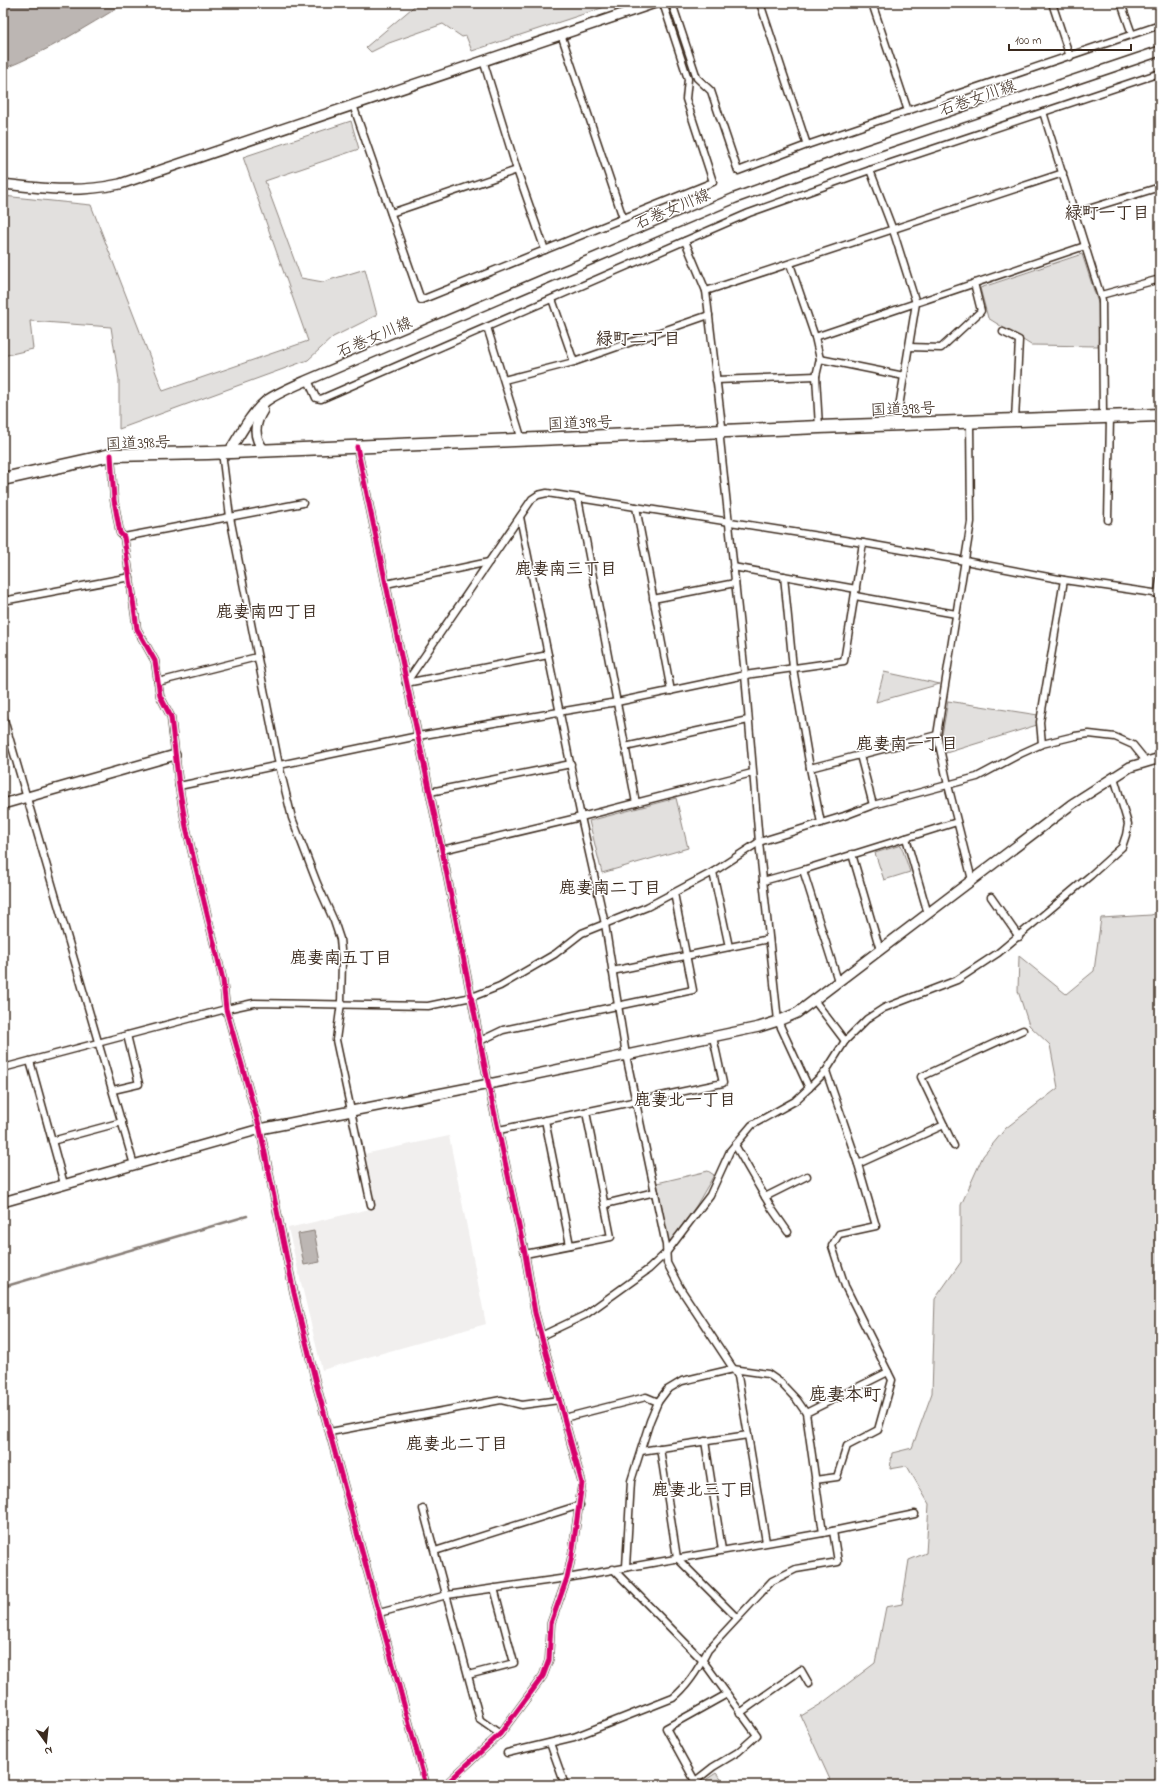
<svg xmlns="http://www.w3.org/2000/svg" width="1163" height="1788" font-family="'Indie Flower','Klee One',sans-serif">
  <rect width="100%" height="100%" fill="#fff"/>
  <filter id="ink" filterUnits="userSpaceOnUse"><feTurbulence type="fractalNoise" baseFrequency=".025" numOctaves="2"/><feDisplacementMap in="SourceGraphic" scale="8" xChannelSelector="R" yChannelSelector="G"/><feConvolveMatrix kernelMatrix="1 2 1 2 8 2 1 2 1" color-interpolation-filters="sRGB"/></filter>
  <g filter="url(#ink)">
    <path fill="#f1efee" d="M449,1136L486,1324L322,1370L288,1228L374,1208L364,1154Z"/>
    <g fill="#e2e0de" stroke="#8e857e">
      <path d="M418,3H617L472,51L466,36L462,37L443,24L389,43L371,52L366,47Z"/>
      <path d="M351,121L359,149L265,181L301,278L323,282L365,269L377,315L333,337L308,360L119,429V380L111,327L30,321L33,349L3,356V196L91,205L163,391L308,341L243,157Z"/>
      <path d="M1082,254L1100,309L1098,346L1031,345L988,318L980,288Z"/>
      <path d="M884,672L940,684L876,702Z"/>
      <path d="M948,701L1038,715L1037,725L946,753L942,735Z"/>
      <path d="M676,798L688,848L602,873L589,821Z"/>
      <path d="M901,845L910,872L884,880L875,853Z"/>
      <path d="M1160,912V1785H829L832,1784L801,1716L821,1704L875,1663L886,1607L902,1604L909,1560L926,1553L929,1504L907,1466L890,1469L892,1453L912,1448L932,1393L935,1299L961,1262V1205L983,1156L1006,1128L1058,1088L1050,1045L1029,1025L1018,991L1019,956L1066,994L1094,971L1101,918L1151,915Z"/>
      <path d="M708,1171L714,1175L696,1206L669,1243L657,1183Z"/>
      <path d="M716,1773L726,1785H698Z"/>
    </g>
    <g fill="#bcb6b3" stroke="#887e77">
      <path d="M3,3H126C85,27 47,52 3,69Z"/>
      <path d="M314,1231L320,1262L304,1265L298,1234Z"/>
    </g>
    <g fill="none" stroke-linecap="round" stroke-linejoin="round">
      <path stroke="#887e77" stroke-width="2.5" d="M3,1287L247,1216"/>
      <defs>
        <g id="street">
          <path d="M672,3L697,78L711,91L738,171L807,145L1160,25"/>
          <path d="M760,3L807,145"/>
          <path d="M872,3L908,111"/>
          <path d="M1052,3L1070,57"/>
          <path d="M1121,3L1132,34"/>
          <path d="M561,34L623,218"/>
          <path d="M483,60L517,170L545,250"/>
          <path d="M353,105L421,300L713,182L686,99L688,79L663,3"/>
          <path d="M1043,112L1102,300L1103,417"/>
          <path d="M870,170L893,230L916,303L896,425"/>
          <path d="M391,213L517,170"/>
          <path d="M1075,213L1160,187"/>
          <path d="M685,241L706,291L722,426L720,439L745,675L759,842L778,1021L809,1088"/>
          <path d="M790,264L815,337L820,359L816,376L819,427"/>
          <path d="M706,291L1063,173"/>
          <path d="M1101,295L1160,279"/>
          <path d="M552,299L574,362"/>
          <path d="M487,327L522,440"/>
          <path d="M1003,332L1019,340L1015,420"/>
          <path d="M815,337L1085,246"/>
          <path d="M909,347L941,348L981,311L974,283"/>
          <path d="M820,359L904,376"/>
          <path d="M308,380L316,398L321,399L749,213L870,170L1160,73"/>
          <path d="M504,380L574,362L709,315"/>
          <path d="M716,380L816,376"/>
          <path d="M970,422L971,522L937,735L948,785L972,880"/>
          <path d="M357,447L442,850L490,1092L525,1254L535,1313L582,1483L572,1555L567,1578L551,1623L549,1660L543,1676L500,1734L445,1785"/>
          <path d="M222,452L230,517L279,765L292,818L317,883L334,921L340,939L342,961L341,1003L336,1040L371,1205"/>
          <path d="M111,455L114,500L120,533L124,537L137,629L155,661L160,696L171,717L179,786L186,827L223,980L226,1009L260,1129L294,1293L317,1387L426,1785"/>
          <path d="M578,498L636,803"/>
          <path d="M636,507L671,691"/>
          <path d="M520,517L581,817L605,924L626,1055L666,1245L667,1263L680,1288L738,1376L766,1542"/>
          <path d="M1108,520L1110,417"/>
          <path d="M124,537L303,503"/>
          <path d="M733,567L856,589"/>
          <path d="M784,576L793,668L810,768L821,823"/>
          <path d="M1160,579L1158,593L1160,599"/>
          <path d="M386,584L489,562"/>
          <path d="M855,596L956,614"/>
          <path d="M653,599L735,583"/>
          <path d="M3,601L130,577"/>
          <path d="M158,682L257,657"/>
          <path d="M406,683L532,499L538,495L547,493L863,543L965,561L1064,580L1160,594"/>
          <path d="M406,683L548,655"/>
          <path d="M3,716L134,1165"/>
          <path d="M1042,744L1040,722L1064,580"/>
          <path d="M625,747L748,720"/>
          <path d="M860,755L873,805"/>
          <path d="M810,768L937,735"/>
          <path d="M179,786L418,736L617,702L745,675L844,661L863,543"/>
          <path d="M430,792L571,764"/>
          <path d="M906,838L928,914"/>
          <path d="M442,850L581,817L752,773"/>
          <path d="M852,854L880,950"/>
          <path d="M803,870L838,981"/>
          <path d="M713,872L729,947"/>
          <path d="M763,881L803,870L957,822"/>
          <path d="M991,897L1019,937"/>
          <path d="M612,971L769,939"/>
          <path d="M814,1000L845,1041"/>
          <path d="M480,1041L503,1030L693,990L674,893"/>
          <path d="M30,1061L64,1184"/>
          <path d="M3,1068L226,1009L254,1003L428,1006L472,997L500,986L555,954L582,933L647,907L713,872L759,842L844,816L873,805L977,777L1020,754L1042,744L1075,736L1089,734L1115,737L1133,745L1146,761"/>
          <path d="M113,1090L139,1084L127,1035"/>
          <path d="M545,1120L570,1245"/>
          <path d="M499,1130L723,1083L713,1037"/>
          <path d="M52,1141L122,1122"/>
          <path d="M735,1145L772,1209L788,1232"/>
          <path d="M954,1146L921,1077L1023,1030"/>
          <path d="M858,1164L944,1125"/>
          <path d="M765,1197L807,1176"/>
          <path d="M605,1204L655,1192"/>
          <path d="M525,1254L611,1237L586,1112"/>
          <path d="M541,1336L585,1315L649,1269L666,1253L710,1195L730,1151L752,1125L795,1101L809,1088L826,1071L845,1041L867,1019L884,1008L957,980L998,953L1091,875L1122,847L1126,835L1128,824L1114,777"/>
          <path d="M806,1413L888,1372"/>
          <path d="M564,1418L646,1397L658,1402"/>
          <path d="M330,1432L501,1400L522,1405L559,1400"/>
          <path d="M705,1441L722,1550"/>
          <path d="M660,1448L677,1558L737,1618"/>
          <path d="M641,1451L748,1435"/>
          <path d="M815,1480L837,1477L847,1446L878,1430L892,1380L845,1286L832,1246L839,1234L876,1226L858,1164L826,1071"/>
          <path d="M423,1509L480,1720L500,1734"/>
          <path d="M435,1551L580,1505"/>
          <path d="M626,1567L631,1481L650,1421L658,1402L667,1390L682,1381L733,1369L768,1374L781,1383L797,1400L806,1413L823,1533"/>
          <path d="M613,1569L703,1661L757,1735L738,1752L713,1767L690,1785"/>
          <path d="M379,1613L447,1595L567,1578L823,1533L915,1514"/>
          <path d="M468,1675L514,1663L494,1588"/>
          <path d="M740,1713L801,1670L809,1684"/>
          <path d="M550,1743L565,1785"/>
          <path d="M507,1753L574,1737L673,1698C688,1686 700,1666 708,1650L772,1581L796,1569L838,1562L833,1531"/>
          <path d="M695,1781L666,1728L727,1694"/>
        </g>
        <g id="secondary">
          <path d="M3,184C46,189 77,193 120,184L655,3"/>
          <path d="M263,410C254,424 253,437 264,450"/>
          <path d="M229,452C240,435 250,414 266,401C279,392 294,386 308,380L735,198L867,150L1160,51"/>
          <path d="M3,804L175,755"/>
          <path d="M3,1202L260,1129L489,1084L759,1027L778,1021L797,1013L1072,804L1130,767L1160,758"/>
        </g>
        <path id="highway" d="M3,479L111,455L208,453L819,427L1160,415"/>
      </defs>
      <use href="#street" stroke="#3b2a1e" stroke-width="9"/>
      <use href="#secondary" stroke="#3b2a1e" stroke-width="12"/>
      <use href="#highway" stroke="#3b2a1e" stroke-width="15"/>
      <use href="#street" stroke="#fff" stroke-width="6"/>
      <use href="#secondary" stroke="#fff" stroke-width="9"/>
      <use href="#highway" stroke="#fff" stroke-width="12"/>
      <defs>
        <g id="cycleway">
          <path d="M357,447L442,850L490,1092L525,1254L535,1313L582,1483L572,1555L567,1578L551,1623L549,1660L543,1676L500,1734L445,1785"/>
          <path d="M111,455L114,500L120,533L124,537L137,629L155,661L160,696L171,717L179,786L186,827L223,980L226,1009L260,1129L294,1293L317,1387L426,1785"/>
        </g>
      </defs>
      <use href="#cycleway" stroke="#fff" stroke-width="8"/>
      <use href="#cycleway" stroke="#d6006c" stroke-width="5"/>
    </g>
  </g>
  <g text-anchor="middle" stroke-width="3" stroke-linejoin="round" paint-order="stroke">
    <g font-size="16" fill="#3b2a1e" stroke="#fff">
      <text transform="translate(977 97) rotate(-19)" y="6">石巻女川線</text>
      <text transform="translate(672 208) rotate(-23)" y="6">石巻女川線</text>
      <text transform="translate(374 336) rotate(-23)" y="6">石巻女川線</text>
      <text transform="translate(903 408) rotate(-2)" y="6">国道398号</text>
      <text transform="translate(580 422) rotate(-2)" y="6">国道398号</text>
      <text transform="translate(138 442) rotate(-2)" y="6">国道398号</text>
    </g>
    <g font-size="17" font-weight="bold" fill="#3b2a1e" stroke="#fff">
      <text x="1107" y="218">緑町一丁目</text>
      <text x="638" y="344">緑町二丁目</text>
      <text x="566" y="574">鹿妻南三丁目</text>
      <text x="267" y="617">鹿妻南四丁目</text>
      <text x="907" y="749">鹿妻南一丁目</text>
      <text x="610" y="893">鹿妻南二丁目</text>
      <text x="341" y="963">鹿妻南五丁目</text>
      <text x="685" y="1105">鹿妻北一丁目</text>
      <text x="457" y="1449">鹿妻北二丁目</text>
      <text x="703" y="1495">鹿妻北三丁目</text>
    </g>
    <g font-size="18" font-weight="bold" fill="#3b2a1e" stroke="#fff">
      <text x="845" y="1400">鹿妻本町</text>
    </g>
  </g>
  <rect width="1163" height="1788" fill="none" stroke="#fff" stroke-width="16"/>
  <rect x="8" y="8" width="1147" height="1772" fill="none" stroke="#3b2a1e" stroke-width="1.5" filter="url(#ink)"/>
  <g transform="translate(46 1742) rotate(165)" stroke="#ffffff" stroke-width="3" paint-order="stroke">
  <path d="M0-3L7 15L0 10L-7 15Z" fill="#3b2a1e"/>
  <text y="-6" font-size="11" font-weight="bold" text-anchor="middle" fill="#3b2a1e">N</text>
  </g>
  <path d="M1009 44v6h122v-6" fill="none" stroke="#3b2a1e" stroke-width="2"/>
  <text x="1015" y="44" font-size="12" fill="#3b2a1e" stroke="#ffffff" stroke-width="3" paint-order="stroke">100 m</text>
</svg>
